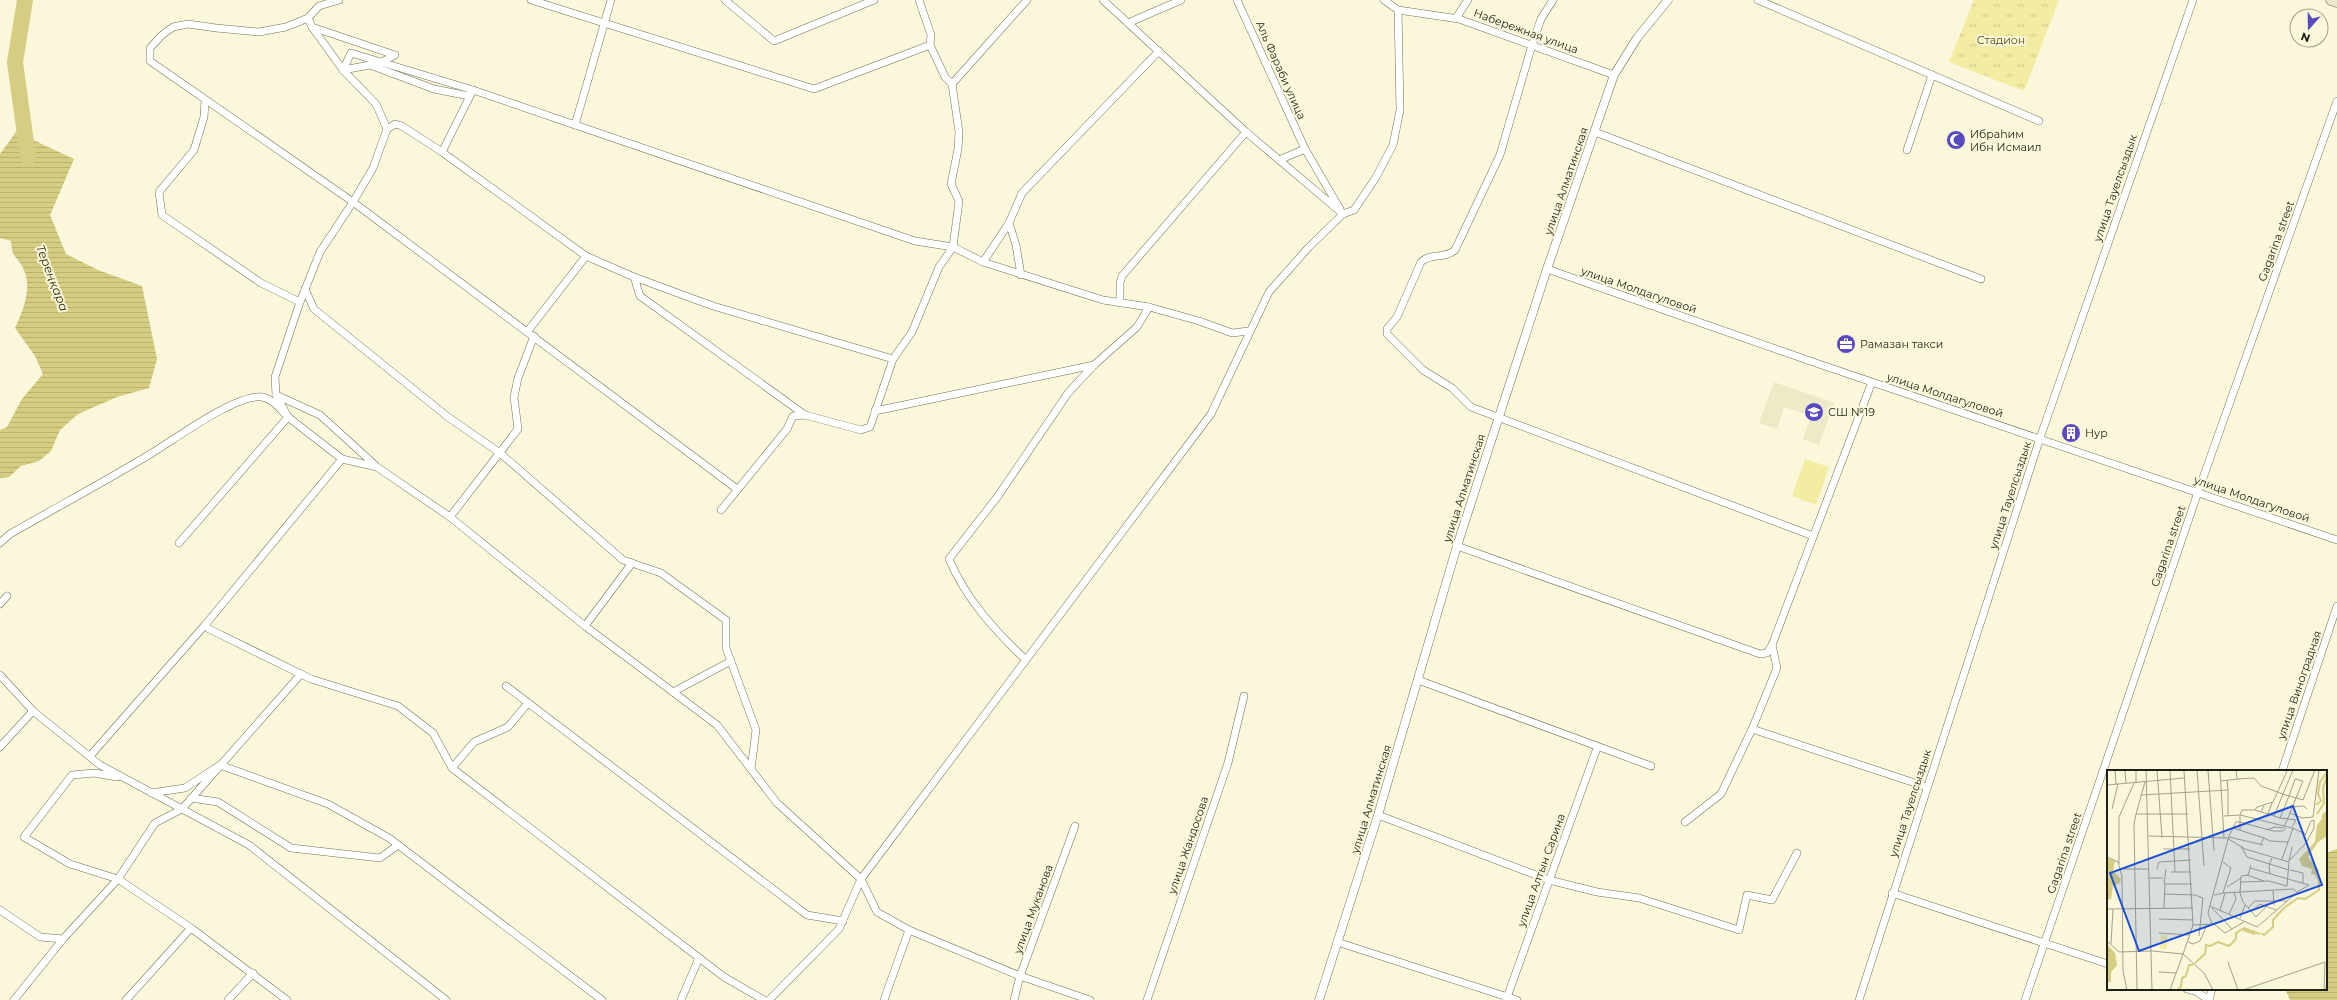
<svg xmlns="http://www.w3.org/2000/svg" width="2337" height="1000" font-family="Montserrat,sans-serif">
  <defs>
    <pattern id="park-tufts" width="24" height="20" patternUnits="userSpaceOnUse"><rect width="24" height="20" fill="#f3eca3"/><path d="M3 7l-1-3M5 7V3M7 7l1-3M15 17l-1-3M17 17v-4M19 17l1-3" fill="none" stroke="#d0ca8b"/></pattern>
    <pattern id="water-rules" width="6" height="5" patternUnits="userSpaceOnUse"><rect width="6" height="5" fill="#d5cd82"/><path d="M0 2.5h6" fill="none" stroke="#b7b06f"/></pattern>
  </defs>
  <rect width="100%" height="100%" fill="#faf7db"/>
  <path fill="#edeac7" d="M1774,382L1834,403L1819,445L1803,439L1811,416L1784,407L1777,429L1759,423Z"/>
  <path fill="url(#park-tufts)" d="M1974,0H2059L2024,91L1949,62Z"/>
  <path fill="#f3eca3" d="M1805,459L1829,467L1816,505L1792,496Z"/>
  <g fill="url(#water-rules)">
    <path d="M16,132L74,159L50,215L66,254L98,270L142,286L157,359L149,388L117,397L78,414L60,430L51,451L39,461L21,466L9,477L0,478V430L7,427L22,399L43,374L35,356L15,328C23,311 33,286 23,268C16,254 12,259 11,241L0,238V154Z"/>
    <path d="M2337,849V1000H2290L2285,989H2326V853Z"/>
  </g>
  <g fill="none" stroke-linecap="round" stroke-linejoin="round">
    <path stroke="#d5cd82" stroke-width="16" d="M25,0L15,62L28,157"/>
    <defs>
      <g id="minor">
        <path d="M339,0L319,6L308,18L286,27L259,32L216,28L188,24L173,27L162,35L150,48V61L353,202L737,489"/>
        <path d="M531,0L814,89L930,45"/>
        <path d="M725,0L774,41L874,0"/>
        <path d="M1103,0L1246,132L1343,214"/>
        <path d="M1237,0L1305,149L1340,209"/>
        <path d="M1384,0L1398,10L1459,19L1614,75"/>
        <path d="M1553,0L1541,19L1532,45L1500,155L1455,250C1445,259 1429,253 1421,262L1397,317L1387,329V334L1423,370L1452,388L1471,407L1813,536"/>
        <path d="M1758,0L2039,121"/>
        <path d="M308,18L312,27L343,70L351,53L473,90L915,241L953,247L983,262L1103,300L1149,307"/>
        <path d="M1456,18L1468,0"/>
        <path d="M1128,23L1181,0"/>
        <path d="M312,27L395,55L380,63"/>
        <path d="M343,70L370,65L434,89L469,96"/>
        <path d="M343,70L376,104L387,129"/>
        <path d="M952,84L1027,0"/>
        <path d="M205,101L204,117L194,150L159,192L162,215L261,283L300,302"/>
        <path d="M575,125L611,0"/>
        <path d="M1595,132L1981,279"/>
        <path d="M1907,150L1932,75"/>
        <path d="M442,152L471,94"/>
        <path d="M1279,160L1305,149"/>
        <path d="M983,262L1009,223"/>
        <path d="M1547,269L1813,362L2337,540"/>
        <path d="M1021,275L1016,245L1009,223L1022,193L1159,51"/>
        <path d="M634,277L640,296L805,415"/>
        <path d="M305,289L314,309L448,417L500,453L623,560L661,573L726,620V648L756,730L751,769"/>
        <path d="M1120,303V283L1122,276L1246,132"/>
        <path d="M527,332L586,256"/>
        <path d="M893,359L713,306L634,277L586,256L442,152L402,126L395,124L387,129L373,168L353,202L320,252L300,302L275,377L276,395L288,417L342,459L377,467L450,517L585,626L717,725L777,803L861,879L877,912L909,930L1020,976L1090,1000"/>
        <path d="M276,395L320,415L375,465"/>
        <path d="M875,411L1094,365"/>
        <path d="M721,510L787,429L793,416L805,415L861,430L870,427L893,359L912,332L939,267L953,247L959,201L951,184L958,149L959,132L952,84L945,77L930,45L931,35L919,0"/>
        <path d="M450,517L518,429L514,397L518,378L534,336"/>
        <path d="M0,543L10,534C57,507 106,481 152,453C174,440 237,393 262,397C273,399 280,409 288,417L179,543"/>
        <path d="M1457,546L1760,654L1767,653L1772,645L1872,382"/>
        <path d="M0,604L7,596"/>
        <path d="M205,625L209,629L311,679L398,706L433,733L452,768"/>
        <path d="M585,626L632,563"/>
        <path d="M1026,660C995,631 966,599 949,559L998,496L1068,393L1094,365L1137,327L1149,307L1199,321L1232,333L1249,331"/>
        <path d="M0,675L33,711L100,765L249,845L446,1000"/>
        <path d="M1418,680L1651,766"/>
        <path d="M506,686L807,915L843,921"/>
        <path d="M673,692L731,661"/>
        <path d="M528,703L508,727L474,742L452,768L724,977L764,1000"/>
        <path d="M1752,729L1927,787"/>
        <path d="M0,747L33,711"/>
        <path d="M90,756L205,625L342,459"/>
        <path d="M2282,771L2337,606"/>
        <path d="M117,777L94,773L72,775L24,837L70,864L118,879L191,928"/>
        <path d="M151,793L185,788L220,765L328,804L389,838L602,1000"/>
        <path d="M191,798L218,802L291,848L380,858L398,845"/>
        <path d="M1378,815L1549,880L1597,892L1639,898L1739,930L1747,895L1772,900L1797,853"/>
        <path d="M1685,822L1721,794L1752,729L1777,668L1772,645"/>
        <path d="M1892,893L2108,964"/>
        <path d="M0,910L40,937L63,939L118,879L155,823L182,809L301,674"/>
        <path d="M1337,942L1517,1000"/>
        <path d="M2187,989L2197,992L2209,1000"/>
        <path d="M14,1000L63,939"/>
        <path d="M126,1000L191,928L287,1000"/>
        <path d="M228,1000L253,973"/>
        <path d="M681,1000L699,958"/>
        <path d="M769,1000L839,929L861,879L1211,414L1269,292L1309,247L1343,214L1354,210L1375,179L1393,145L1400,110L1398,10"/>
        <path d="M884,1000L909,930"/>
        <path d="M1014,1000L1020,976L1075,826"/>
        <path d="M1147,1000L1228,763L1244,696"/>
        <path d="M1506,1000L1597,748"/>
        <path d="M1859,1000L2040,438L2193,0"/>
        <path d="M2025,1000L2198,492L2337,101"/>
        <path d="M2209,1000L2212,989"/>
      </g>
      <path id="tertiary" d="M1319,1000L1378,815L1457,546L1547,269L1614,75L1637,38L1668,0"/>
      <path id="secondary" d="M2331,0L2337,2"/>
    </defs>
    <use href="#minor" stroke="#716f57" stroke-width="8"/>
    <use href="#tertiary" stroke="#716f57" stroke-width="9"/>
    <use href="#secondary" stroke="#716f57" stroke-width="11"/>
    <use href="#minor" stroke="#fff" stroke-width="7"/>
    <use href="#tertiary" stroke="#fff" stroke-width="8"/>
    <use href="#secondary" stroke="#eae7ca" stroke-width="10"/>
  </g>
  <defs>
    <symbol id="mosque-disc" viewBox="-11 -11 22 22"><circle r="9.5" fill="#594ac2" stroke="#faf7db"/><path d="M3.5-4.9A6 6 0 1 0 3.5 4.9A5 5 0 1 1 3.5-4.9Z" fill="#fff"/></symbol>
    <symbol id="office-disc" viewBox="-11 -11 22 22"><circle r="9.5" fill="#594ac2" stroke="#faf7db"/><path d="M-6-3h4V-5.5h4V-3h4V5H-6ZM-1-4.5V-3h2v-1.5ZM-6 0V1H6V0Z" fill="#fff"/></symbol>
    <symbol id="school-disc" viewBox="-11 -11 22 22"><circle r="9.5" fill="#594ac2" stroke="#faf7db"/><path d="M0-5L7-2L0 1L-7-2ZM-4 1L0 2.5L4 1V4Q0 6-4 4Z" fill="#fff"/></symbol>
    <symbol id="building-disc" viewBox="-11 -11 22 22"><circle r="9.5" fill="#594ac2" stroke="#faf7db"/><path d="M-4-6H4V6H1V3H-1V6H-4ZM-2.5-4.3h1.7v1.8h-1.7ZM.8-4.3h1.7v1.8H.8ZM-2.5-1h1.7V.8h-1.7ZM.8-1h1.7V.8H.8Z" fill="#fff"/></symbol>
  </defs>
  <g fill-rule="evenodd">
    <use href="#mosque-disc" x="1945" y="129" width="22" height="22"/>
    <use href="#office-disc" x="1835" y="333" width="22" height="22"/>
    <use href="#school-disc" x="1803" y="401" width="22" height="22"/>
    <use href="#building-disc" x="2060" y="422" width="22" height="22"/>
  </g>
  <g text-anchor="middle" stroke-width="4" stroke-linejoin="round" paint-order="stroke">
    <g font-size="11" fill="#201f15" stroke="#faf7db">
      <text transform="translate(1526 31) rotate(20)" y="4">Набережная улица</text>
      <text transform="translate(1281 70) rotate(66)" y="4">Аль Фараби улица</text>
      <text transform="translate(1566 181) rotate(-71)" y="4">улица Алматинская</text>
      <text transform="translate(2115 188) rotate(-71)" y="4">улица Тауелсыздык</text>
      <text transform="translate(2276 241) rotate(-70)" y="4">Gagarina street</text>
      <text transform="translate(1639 290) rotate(19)" y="4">улица Молдагуловой</text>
      <text transform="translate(1945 395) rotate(18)" y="4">улица Молдагуловой</text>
      <text transform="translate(1464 488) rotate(-72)" y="4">улица Алматинская</text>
      <text transform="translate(2010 495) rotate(-72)" y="4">улица Тауелсыздык</text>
      <text transform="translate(2252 499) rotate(19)" y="4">улица Молдагуловой</text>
      <text transform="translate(2168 546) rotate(-71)" y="4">Gagarina street</text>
      <text transform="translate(2299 685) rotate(-71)" y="4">улица Виноградная</text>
      <text transform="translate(1371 799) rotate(-73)" y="4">улица Алматинская</text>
      <text transform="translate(1910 803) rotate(-72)" y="4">улица Тауелсыздык</text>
      <text transform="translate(1188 845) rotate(-71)" y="4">улица Жандосова</text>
      <text transform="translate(2064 853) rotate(-71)" y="4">Gagarina street</text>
      <text transform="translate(1541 870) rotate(-70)" y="4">улица Алтын Сарина</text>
      <text transform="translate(1033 909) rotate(-70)" y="4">улица Муканова</text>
    </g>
    <g font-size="11" fill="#544e15" stroke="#faf7db">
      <text x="2001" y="44">Стадион</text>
    </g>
    <g font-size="11" fill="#201f15" stroke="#faf7db" text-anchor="start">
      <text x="1970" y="138">Ибраһим<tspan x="1970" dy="13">Ибн Исмаил</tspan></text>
      <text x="1860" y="348">Рамазан такси</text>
      <text x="1828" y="416">СШ №19</text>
      <text x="2085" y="437">Нур</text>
    </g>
    <g font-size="12" font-style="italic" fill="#332f0e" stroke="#faf7db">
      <text transform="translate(52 278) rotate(69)" y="4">Тереңқара</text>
    </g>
  </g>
  <g transform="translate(2107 770)">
    <rect width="220" height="220" fill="#faf7db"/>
    <path d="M54,165H60V179H53Z" fill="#f3eca3"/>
    <path d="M220,41V66L211,72L201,87L212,100L210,105L204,104L205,99L195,96L192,89L208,72L210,55L215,49V44ZM0,88L8,91L6,101L14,109L13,113L6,116L4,129L0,130ZM0,174L8,183L10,195L4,202V212H0Z" fill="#d5cd82"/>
    <path fill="none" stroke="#d5cd82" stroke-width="2" d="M209,35L214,31L211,24L213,12L220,2M210,44L217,33L216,18L220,6M136,160L148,164M154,163L157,165L166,157V150L177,138L191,128L198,129L212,120V110L208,103M88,193L98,184L99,175L103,176L111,172L122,176L129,169V163L137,158L153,164M70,220L74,217L75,208L79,206L82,195H86"/>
    <path fill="none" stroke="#a3a18c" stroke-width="1" d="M8,0L9,14M18,0L19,13M29,0V13M39,0L45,220M50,0L55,68M63,0L68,102M77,0L86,155L76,184L97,203L106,220M90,0L97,96M101,0L107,81M113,0L117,68M180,1L166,32L150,37L148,40H135L133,45L185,58L199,64M130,9L147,8L154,16L176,24L186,0M114,11L130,9L129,0M0,15L77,8M121,20V45M34,25L121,20L120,10M185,37L197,36L200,39M5,39L11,14M148,40L154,42L157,36M154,42L161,44L165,33M183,43L189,28L182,26L188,9L196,11L189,28L196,30L208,0M29,44L38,12M161,44L173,48L182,26L176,24L167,46M206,47L212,0M173,48L189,50L185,57M177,57L183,43L195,48L206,47M126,58L157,68L153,75M133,60V52L166,61H176L179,58M159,60L168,57L177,58M42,66L120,68L138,79L182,92M122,67L156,75M157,68L163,71L181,72M134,76L140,87L182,100M185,77L182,91L199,73L207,58V50L204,51L197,68M56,79H83M0,87L11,92L13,99H41M175,89L186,58M12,94V47L27,13M144,95L141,105L134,106L133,123L136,132L149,147L160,136M13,99L15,107L16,201L20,220M50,99L52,92L84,90M183,100L196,103V113M64,102H84M163,104L162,96L165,88M140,105L157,111M41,108H56M134,112L162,111L180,116L182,92M57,114L59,99M120,117L134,108M166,121L167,135M116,123L186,119L190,122M57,124L88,125L96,128L92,166M107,125L116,123L124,98L116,92M103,136L150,157L192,121L202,115L143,98M57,138L58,114H85M105,138L125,159M141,138L148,131H180M0,139L86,138M113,140L118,123M144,142L153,134L169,140M122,144L129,129L127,122M133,148L138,135M52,149L86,150M105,154L101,143L108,117L122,66L129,52H133V45L117,46M86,155L107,154L118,163L137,152M52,163L83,165M0,171L12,182L45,181L76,184L63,220M81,172L86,174L93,171L100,155M4,174L6,139M121,192L131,220M52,202L69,203M14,220H48M30,220L27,54L29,44H81M136,220L218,192M217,220L218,192M219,220L220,204"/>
    <path fill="#1d4ed8" fill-opacity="0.15" stroke="#1d4ed8" stroke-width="2" d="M186,36L215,115L32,181L3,103Z"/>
    <rect width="220" height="220" fill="none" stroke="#201f15" stroke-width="2"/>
  </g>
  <g transform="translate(2309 28) rotate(200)"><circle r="19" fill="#faf7db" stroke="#a3a18c"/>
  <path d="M0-3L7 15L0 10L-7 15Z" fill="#594ac2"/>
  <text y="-6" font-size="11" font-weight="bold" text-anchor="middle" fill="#201f15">N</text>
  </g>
</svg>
